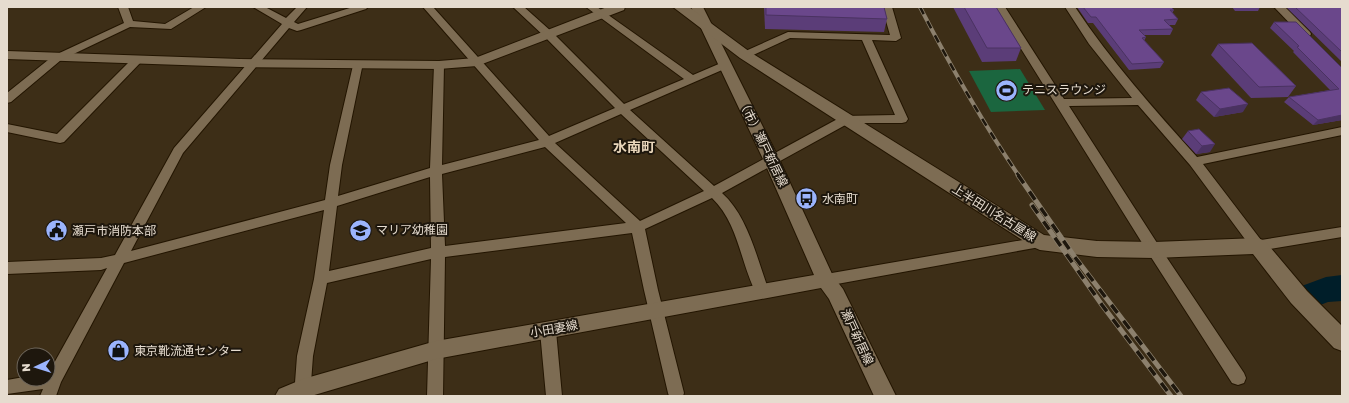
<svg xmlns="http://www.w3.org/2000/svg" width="1349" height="403" font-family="'Golos Text','Noto Sans JP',sans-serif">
  <rect width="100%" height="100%" fill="#3d2e17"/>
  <path fill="#1b663f" d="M1020,69L1045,110L991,112L969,71Z"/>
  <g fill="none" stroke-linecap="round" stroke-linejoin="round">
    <path fill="#001e29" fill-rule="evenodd" d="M1342,275V301L1328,302L1310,309L1299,305L1294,296L1299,287L1326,277Z"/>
    <defs>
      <g id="minor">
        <path d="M118,7H128L133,21L165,24L194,7H206L171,29L130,27L61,60L11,102L7,103V93L53,56L124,23Z"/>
        <path d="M253,7H265L286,18L297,7H307L294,22L298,24L353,7H368L366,9L301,30L297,31L289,28L183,153L131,251L325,200L330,165L354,61H362L363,63L342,165L338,196L430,168L434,65L435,63L439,62L444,65L442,165L539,140L423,7H433L549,136L615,108L544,36L513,7H524L552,32L624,104L684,79L586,7H597L693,75L721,63H729L730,65L729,67L630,110L714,186L843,116L895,115L862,40L790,38L749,57L745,58L740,55L741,53L788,32L890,35L882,7H892L901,38L896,41L872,40L908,119L906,122L902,123H849L722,193C748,216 757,259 769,291L767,295L762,297L757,295C740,263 739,224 712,198L645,229L658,290L684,393L683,396H669L668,393L644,290L632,233L445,257L443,396H427L431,259L327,283L313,356L310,396H294L297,356L314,279L324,210L124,263L61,382L56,396H40L43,389L7,394V380L24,377V379H48V374L107,268L101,270L7,274V262L101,258L115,255L174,148L282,24ZM621,114L704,191L640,221L555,143ZM545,147L626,223L445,246L442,174ZM430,177L431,248L329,271L337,206Z"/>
        <path d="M995,7H1005L1064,99L1132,98L1089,44L1065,7H1075C1111,61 1154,109 1197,157L1342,127V135L1203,164L1261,240L1342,227V237L1258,251L1253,250L1190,165L1138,105L1069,106L1159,246L1244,373L1246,378L1244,383L1238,385L1232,383L1149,254Z"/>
        <path d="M1274,7H1285L1310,32L1311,34L1310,36H1302Z"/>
        <path d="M138,56L142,57L143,59L142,61L64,142L60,143L7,132V124L57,134L134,57Z"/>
        <path d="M1040,237L1045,238L1047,242L1045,246L1040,247L826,286L821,284L819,280L821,276L826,274Z"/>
        <path d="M548,325L553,326L556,331L562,396H546L540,331L543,326Z"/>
      </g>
      <g id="tertiary">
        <path d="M607,7H625L624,10L477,66L439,69L240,67L7,59V51L240,59L439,61L475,58Z"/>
        <path d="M691,7H703L779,159L833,276L843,289L896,396H874L829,299L821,288L436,359L311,396H275L279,389L303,379L436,341L814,275L763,159Z"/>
      </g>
      <path id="secondary" d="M673,7H689L750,52L1044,235L1097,241L1154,242L1258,238L1265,241L1307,291L1342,326V351L1334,348L1291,303L1253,254L1154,258L1097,257L1040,250L1033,247L740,58Z"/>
    </defs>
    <use href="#minor" stroke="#231501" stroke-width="2"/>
    <use href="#tertiary" stroke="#231501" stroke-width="2"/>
    <use href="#secondary" stroke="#231501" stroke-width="2"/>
    <use href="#minor" fill="#7d6c53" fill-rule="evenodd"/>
    <use href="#tertiary" fill="#7d6c53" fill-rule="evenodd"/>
    <use href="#secondary" fill="#7d6c53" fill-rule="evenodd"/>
    <defs>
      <path id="rail-far1" d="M920,7C950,65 982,122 1019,176"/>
      <g id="rail">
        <path d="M1018,175L1074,256L1181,396"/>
        <path d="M1032,205L1102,305L1171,396"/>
      </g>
    </defs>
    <use href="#rail-far1" stroke="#8c806d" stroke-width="4"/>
    <use href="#rail" stroke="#8c806d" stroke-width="5"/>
    <use href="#rail-far1" stroke="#1e170d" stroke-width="2.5" stroke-dasharray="8" stroke-linecap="butt"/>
    <use href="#rail" stroke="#1e170d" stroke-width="3.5" stroke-dasharray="10" stroke-linecap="butt"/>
  </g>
  <g fill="#5b3d78">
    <path d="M764,7H884L887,19L884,32L765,29Z"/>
    <path d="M953,7H996L1021,48L1016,61L982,62Z"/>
    <path d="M1077,7H1172V8L1174,10L1172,13L1178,19L1175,25H1169L1173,29L1170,35H1144L1146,37L1144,41L1164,62L1160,68L1129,70L1093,23H1088Z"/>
    <path d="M1232,7H1260L1258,11H1235Z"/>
    <path d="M1286,7H1342V62Z"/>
    <path d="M1274,22L1342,68V120L1313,125L1284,102L1289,97L1330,90L1293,52L1294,51L1270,28Z"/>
    <path d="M1218,44L1296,86L1288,97L1251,98L1211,55Z"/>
    <path d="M1201,92L1243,112L1214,117L1196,100Z"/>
    <path d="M1188,131L1210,152L1196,154L1182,139Z"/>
  </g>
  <g fill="#4a3261">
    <path d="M1248,104L1243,112L1214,117L1220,109Z"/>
    <path d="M1342,115V120L1313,125L1318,120Z"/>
    <path d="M1215,144L1210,152L1196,154L1202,146Z"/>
  </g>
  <g fill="#6a478b" stroke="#4a3261">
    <path d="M766,7H884L887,19L766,15Z"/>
    <path d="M964,7H996L1021,48H987Z"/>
    <path d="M1083,7H1171L1174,10H1170L1178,19L1164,20L1173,29L1139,30L1146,37L1142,38L1164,62L1132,64L1096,17H1091Z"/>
    <path d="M1295,7H1342V52Z"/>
    <path d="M1274,22H1296L1342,68V115L1318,120L1289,97L1339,89L1297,47L1299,46Z"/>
    <path d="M1252,43L1296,86L1259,87L1218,44Z"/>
    <path d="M1229,88L1248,104L1220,109L1201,92Z"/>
    <path d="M1199,129L1215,144L1202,146L1188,131Z"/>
  </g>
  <defs>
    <symbol id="stadium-disc" viewBox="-11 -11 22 22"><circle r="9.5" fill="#9bb4fd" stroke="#1e170d"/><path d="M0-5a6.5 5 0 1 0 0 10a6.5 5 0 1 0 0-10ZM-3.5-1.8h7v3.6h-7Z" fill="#111"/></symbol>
    <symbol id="bus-disc" viewBox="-11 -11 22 22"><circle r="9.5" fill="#9bb4fd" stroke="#1e170d"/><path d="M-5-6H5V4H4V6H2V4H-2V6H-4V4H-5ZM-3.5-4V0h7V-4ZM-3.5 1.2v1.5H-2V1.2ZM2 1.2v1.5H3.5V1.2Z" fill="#111"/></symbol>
    <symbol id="school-disc" viewBox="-11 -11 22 22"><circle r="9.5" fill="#9bb4fd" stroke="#1e170d"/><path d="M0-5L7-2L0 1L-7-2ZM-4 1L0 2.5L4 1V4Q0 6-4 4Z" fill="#111"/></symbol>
    <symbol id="civic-disc" viewBox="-11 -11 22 22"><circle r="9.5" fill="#9bb4fd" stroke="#1e170d"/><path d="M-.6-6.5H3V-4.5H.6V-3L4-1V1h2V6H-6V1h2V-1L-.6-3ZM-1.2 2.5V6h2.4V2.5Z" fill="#111"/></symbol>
    <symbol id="shop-disc" viewBox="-11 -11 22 22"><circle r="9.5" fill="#9bb4fd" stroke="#1e170d"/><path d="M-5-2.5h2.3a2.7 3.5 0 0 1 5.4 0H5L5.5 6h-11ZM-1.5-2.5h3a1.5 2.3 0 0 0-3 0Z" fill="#111"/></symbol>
  </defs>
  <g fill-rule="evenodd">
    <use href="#stadium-disc" x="994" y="78" width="25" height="25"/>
    <use href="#bus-disc" x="794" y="186" width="25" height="25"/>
    <use href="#school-disc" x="348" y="218" width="25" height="25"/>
    <use href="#civic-disc" x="44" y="218" width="25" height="25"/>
    <use href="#shop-disc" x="106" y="338" width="25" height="25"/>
  </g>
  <g text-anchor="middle" stroke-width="4" stroke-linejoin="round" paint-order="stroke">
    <g font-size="12" fill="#e6dccf" stroke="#1e170d" text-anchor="start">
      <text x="1022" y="94">テニスラウンジ</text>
      <text x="822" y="203">水南町</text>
      <text x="376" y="234">マリア幼稚園</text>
      <text x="72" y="235">瀬戸市消防本部</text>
      <text x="134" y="355">東京靴流通センター</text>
    </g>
    <g font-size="12" fill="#e6dccf" stroke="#1e170d">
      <text transform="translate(763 143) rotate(64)" y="4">（市）瀬戸新居線</text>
      <text transform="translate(994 213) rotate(32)" y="4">上半田川名古屋線</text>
      <text transform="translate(554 329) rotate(-10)" y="4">小田妻線</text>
      <text transform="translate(857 337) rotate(65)" y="4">瀬戸新居線</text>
    </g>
    <g font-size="14" font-weight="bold" fill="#e9d6bb" stroke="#1e170d">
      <text x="634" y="152">水南町</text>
    </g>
  </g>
  <rect width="1349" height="403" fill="none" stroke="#e6dccf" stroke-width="16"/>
  <g transform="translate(36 367) rotate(266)"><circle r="19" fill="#1e170d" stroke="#6e665b"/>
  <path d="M0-3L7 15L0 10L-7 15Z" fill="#9bb4fd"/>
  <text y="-6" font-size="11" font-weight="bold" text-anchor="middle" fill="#e6dccf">N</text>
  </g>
</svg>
